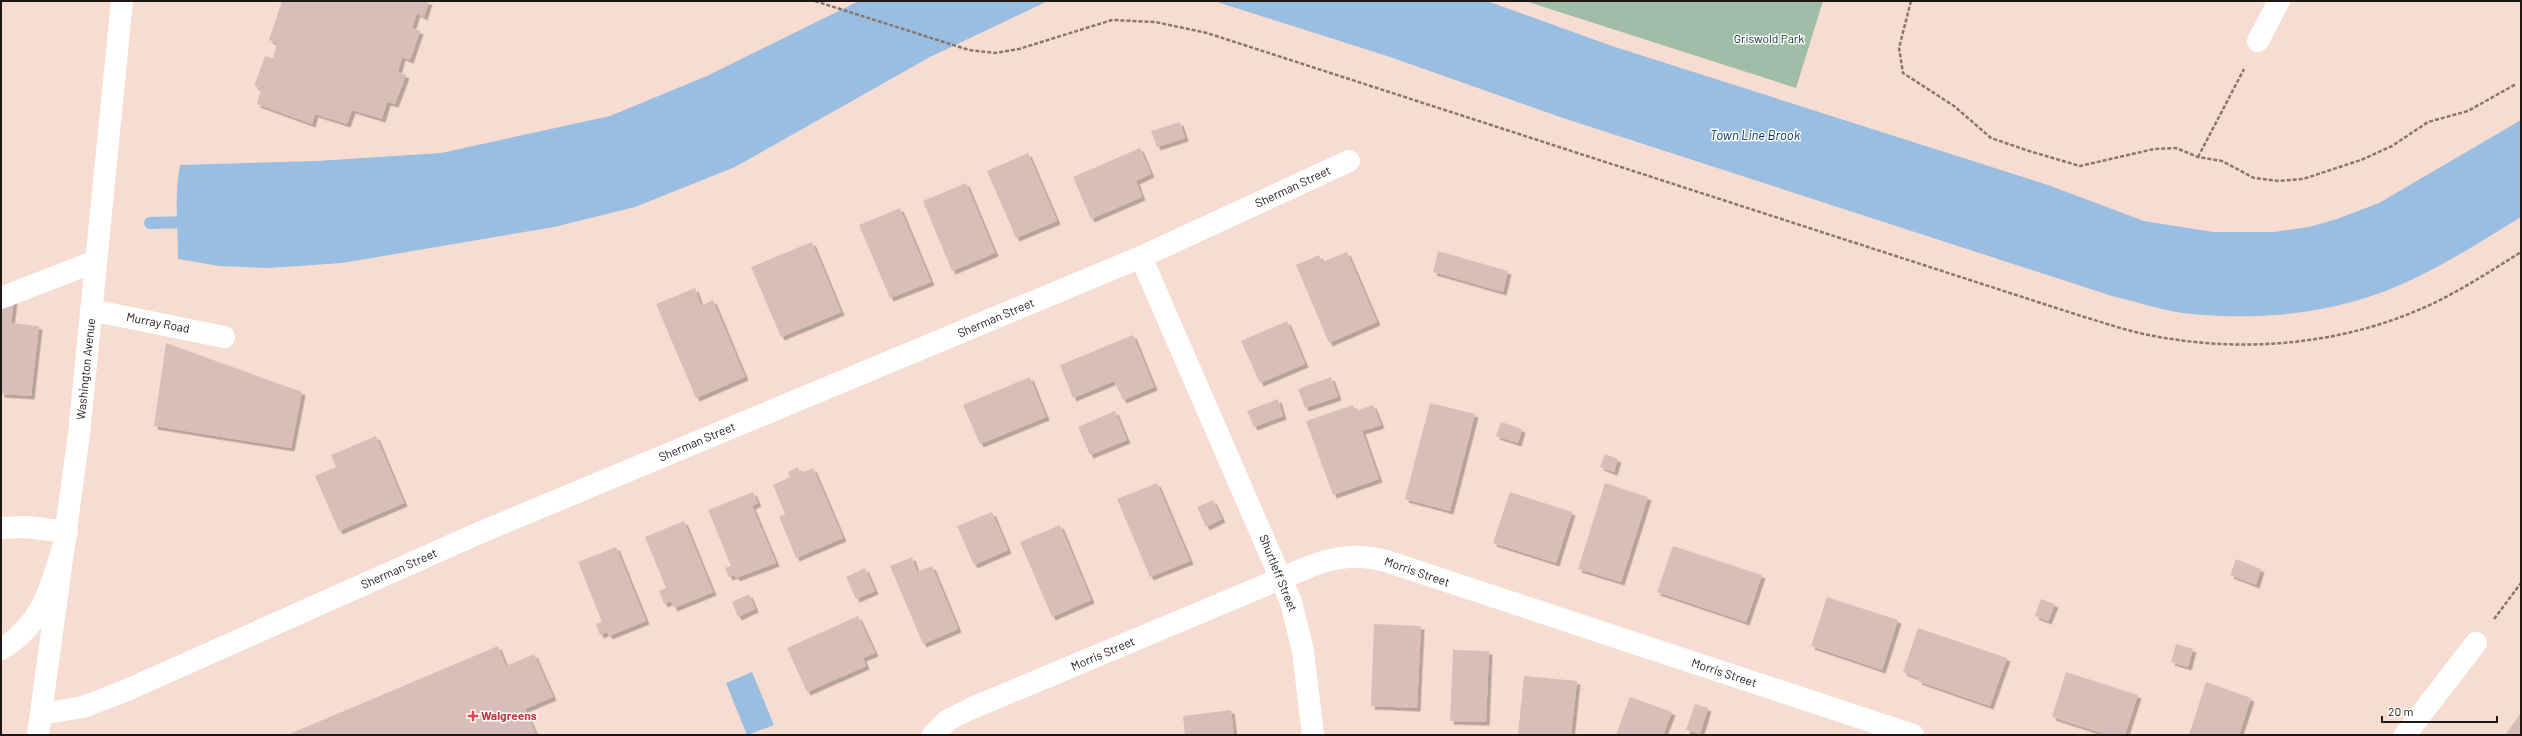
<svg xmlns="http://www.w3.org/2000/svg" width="2522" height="736" font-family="Barlow,sans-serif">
  <defs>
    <filter id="shadow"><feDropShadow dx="3.5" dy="3.5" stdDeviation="0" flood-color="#0004"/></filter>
  </defs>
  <rect width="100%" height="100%" fill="#f7ddd1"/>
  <path fill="#a0bda8" d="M1525,1H1823L1796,88Z"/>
  <g fill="#9abde2">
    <path d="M859,1H1048L930,57L735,167L635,207L554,227L342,263L269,268L219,266L178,259C178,228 174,196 180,165L317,161L441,153L610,116L709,75Z"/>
    <path d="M1214,1H1487L1612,46L2048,185L2144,221L2213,232H2273L2309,227L2337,219L2379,203L2521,120V217C2475,245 2428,276 2377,294C2319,315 2253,320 2192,314C2166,312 2138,302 2112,296L1563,118L1390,57Z"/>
    <path d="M752,672L774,725L747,735L726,683Z"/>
  </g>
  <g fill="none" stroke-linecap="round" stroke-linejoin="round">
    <path stroke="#9abde2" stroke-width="12" d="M150,223L191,222"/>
  </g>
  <g fill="#d9bdb8" filter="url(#shadow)">
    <path d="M282,1H429L424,17L417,13L412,28L420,31L410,60L402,57L398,72L406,75L395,104L387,102L382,119L352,110L347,124L315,114L312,124L257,104L261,89L254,86L265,56L273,58L277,43L269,40Z"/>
    <path d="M1180,122L1185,138L1157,147L1151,131Z"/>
    <path d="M1140,148L1151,174L1136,181L1142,197L1091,219L1073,177Z"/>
    <path d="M1028,153L1057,221L1016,238L987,171Z"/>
    <path d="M966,183L995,253L952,271L923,201Z"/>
    <path d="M900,208L931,282L890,298L859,225Z"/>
    <path d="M812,242L841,312L781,337L751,267Z"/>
    <path d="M1438,251L1508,271L1503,292L1433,272Z"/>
    <path d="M1347,252L1377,322L1329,343L1296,265L1319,255L1322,262Z"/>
    <path d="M695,288L701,306L713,300L745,377L696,398L656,304Z"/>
    <path d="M14,299L11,323L39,326L31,396L1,394V305Z"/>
    <path d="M1287,321L1305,364L1260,383L1241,341Z"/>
    <path d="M1133,335L1154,387L1123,400L1114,381L1073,398L1060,365Z"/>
    <path d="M166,343L302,392L291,448L154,426Z"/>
    <path d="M1030,377L1046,417L980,444L963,405Z"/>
    <path d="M1331,377L1338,397L1305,408L1298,389Z"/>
    <path d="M1278,399L1283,416L1254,427L1247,411Z"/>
    <path d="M1430,403L1475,414L1450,511L1405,499Z"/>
    <path d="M1353,405L1356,411L1373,405L1381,425L1362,431L1379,479L1333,495L1306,421Z"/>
    <path d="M1115,411L1127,440L1090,455L1078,427Z"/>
    <path d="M1501,422L1522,429L1518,443L1496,436Z"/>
    <path d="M376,436L404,503L339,531L315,476L336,467L331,455Z"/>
    <path d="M1605,454L1618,459L1614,472L1600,467Z"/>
    <path d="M798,467L800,473L813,468L843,538L796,558L779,516L785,514L773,485L790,477L788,472Z"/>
    <path d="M1157,483L1190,561L1150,577L1117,499Z"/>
    <path d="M1605,483L1648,497L1621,582L1578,569Z"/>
    <path d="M753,492L758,503L752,506L776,563L736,578L735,575L729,577L725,568L731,566L708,510Z"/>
    <path d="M1510,492L1572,512L1556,563L1493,543Z"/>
    <path d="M1213,500L1222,519L1206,527L1197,507Z"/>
    <path d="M992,512L1008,550L974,565L957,526Z"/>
    <path d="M684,521L713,592L674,608L671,601L664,604L659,591L666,588L645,537Z"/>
    <path d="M1060,525L1091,600L1052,617L1020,542Z"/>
    <path d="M1673,546L1762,575L1746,622L1657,592Z"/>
    <path d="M616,547L646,621L609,636L607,632L600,635L596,624L602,622L578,562Z"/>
    <path d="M912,557L917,572L932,566L958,629L923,644L890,566Z"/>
    <path d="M2236,559L2261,569L2256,585L2230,575Z"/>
    <path d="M865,568L875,591L856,599L846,577Z"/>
    <path d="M749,594L755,609L738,617L732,602Z"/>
    <path d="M1827,597L1898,620L1882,670L1811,646Z"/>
    <path d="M2041,599L2055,604L2048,621L2035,616Z"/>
    <path d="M858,616L875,653L863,658L866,666L807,692L787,648Z"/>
    <path d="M1374,624L1421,626L1417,708L1371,706Z"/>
    <path d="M1918,628L2007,658L1990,706L1918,681L1919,678L1903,672Z"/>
    <path d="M2176,644L2193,649L2188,667L2171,662Z"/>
    <path d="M498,646L506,666L534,654L553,697L525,709L536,735H287Z"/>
    <path d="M1453,650L1489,651L1486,722L1450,721Z"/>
    <path d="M2066,672L2138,695L2125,735H2108L2052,717Z"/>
    <path d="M1524,676L1577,681L1571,735H1518Z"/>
    <path d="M2206,682L2251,698L2239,735H2189Z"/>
    <path d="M1630,697L1672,712L1663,735H1616Z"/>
    <path d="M1695,704L1708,708L1700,734L1686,730Z"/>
    <path d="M1231,710L1234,735H1185L1183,716Z"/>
    <path d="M2521,713V735H2505Z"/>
  </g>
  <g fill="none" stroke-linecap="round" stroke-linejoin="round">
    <g stroke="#88766f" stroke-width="2.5" stroke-dasharray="4 2" stroke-linecap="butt">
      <path d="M815,1L969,50L995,53L1019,49L1112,20L1155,22L1207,33L2081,316C2105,323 2130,332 2154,336C2248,354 2351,344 2438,301C2466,287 2494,269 2521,252"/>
      <path d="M1911,1L1899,48L1903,73L1954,106L1991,138L2029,151L2080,166L2154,149L2176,148L2198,157L2222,161L2254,178L2279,181L2303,179L2361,160L2392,146L2428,122L2468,111L2516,84"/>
      <path d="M2198,157L2244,69"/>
      <path d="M2494,619L2521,583"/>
    </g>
    <g stroke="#fff" stroke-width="22">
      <path d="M2258,41L2279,1"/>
      <path d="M1141,257L1291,602L1303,651L1313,735"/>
      <path d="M1,298L96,261"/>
      <path d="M91,310L224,337"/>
      <path d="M1,528L26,527L67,532"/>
      <path d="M41,714L83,707L127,690L479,533L1141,257L1349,161"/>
      <path d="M38,735L79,434L122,1"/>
      <path d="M933,735L948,720L970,709L1311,566C1338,556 1358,554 1386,561L1913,735"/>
      <path d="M2405,735L2476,643"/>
    </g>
    <path stroke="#fff" stroke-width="22" d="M1,649C44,624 51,585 65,541"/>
  </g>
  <path fill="#e0444e" stroke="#fff" stroke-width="1.5" d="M471 710h4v4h4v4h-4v4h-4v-4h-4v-4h4z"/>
  <g text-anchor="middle" stroke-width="3" stroke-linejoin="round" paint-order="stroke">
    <g font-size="12" fill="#00371b" stroke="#fff">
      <text x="1769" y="43">Griswold Park</text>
    </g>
    <g font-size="12" fill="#201713" stroke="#fff">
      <text transform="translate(1293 187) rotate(-25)" y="4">Sherman Street</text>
      <text transform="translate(996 318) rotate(-23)" y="4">Sherman Street</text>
      <text transform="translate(158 323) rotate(11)" y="4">Murray Road</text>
      <text transform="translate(86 369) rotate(-84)" y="4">Washington Avenue</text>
      <text transform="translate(697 442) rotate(-23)" y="4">Sherman Street</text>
      <text transform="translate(399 569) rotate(-24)" y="4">Sherman Street</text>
      <text transform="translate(1417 572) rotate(19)" y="4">Morris Street</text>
      <text transform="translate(1278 573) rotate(68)" y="4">Shurtleff Street</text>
      <text transform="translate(1103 654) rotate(-23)" y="4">Morris Street</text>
      <text transform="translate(1724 673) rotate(18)" y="4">Morris Street</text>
    </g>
    <g font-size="12" font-weight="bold" fill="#be3a42" stroke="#fff" text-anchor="start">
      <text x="481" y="720">Walgreens</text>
    </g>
    <g font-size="13" font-style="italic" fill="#003663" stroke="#fff">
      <text x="1755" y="140">Town Line Brook</text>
    </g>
  </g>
  <rect width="2522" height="736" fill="none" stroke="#201713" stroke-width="4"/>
  <path d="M2382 716v6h115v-6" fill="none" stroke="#201713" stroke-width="2"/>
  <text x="2388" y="716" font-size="12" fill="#201713" stroke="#ffffff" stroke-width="3" paint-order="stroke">20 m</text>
</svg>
